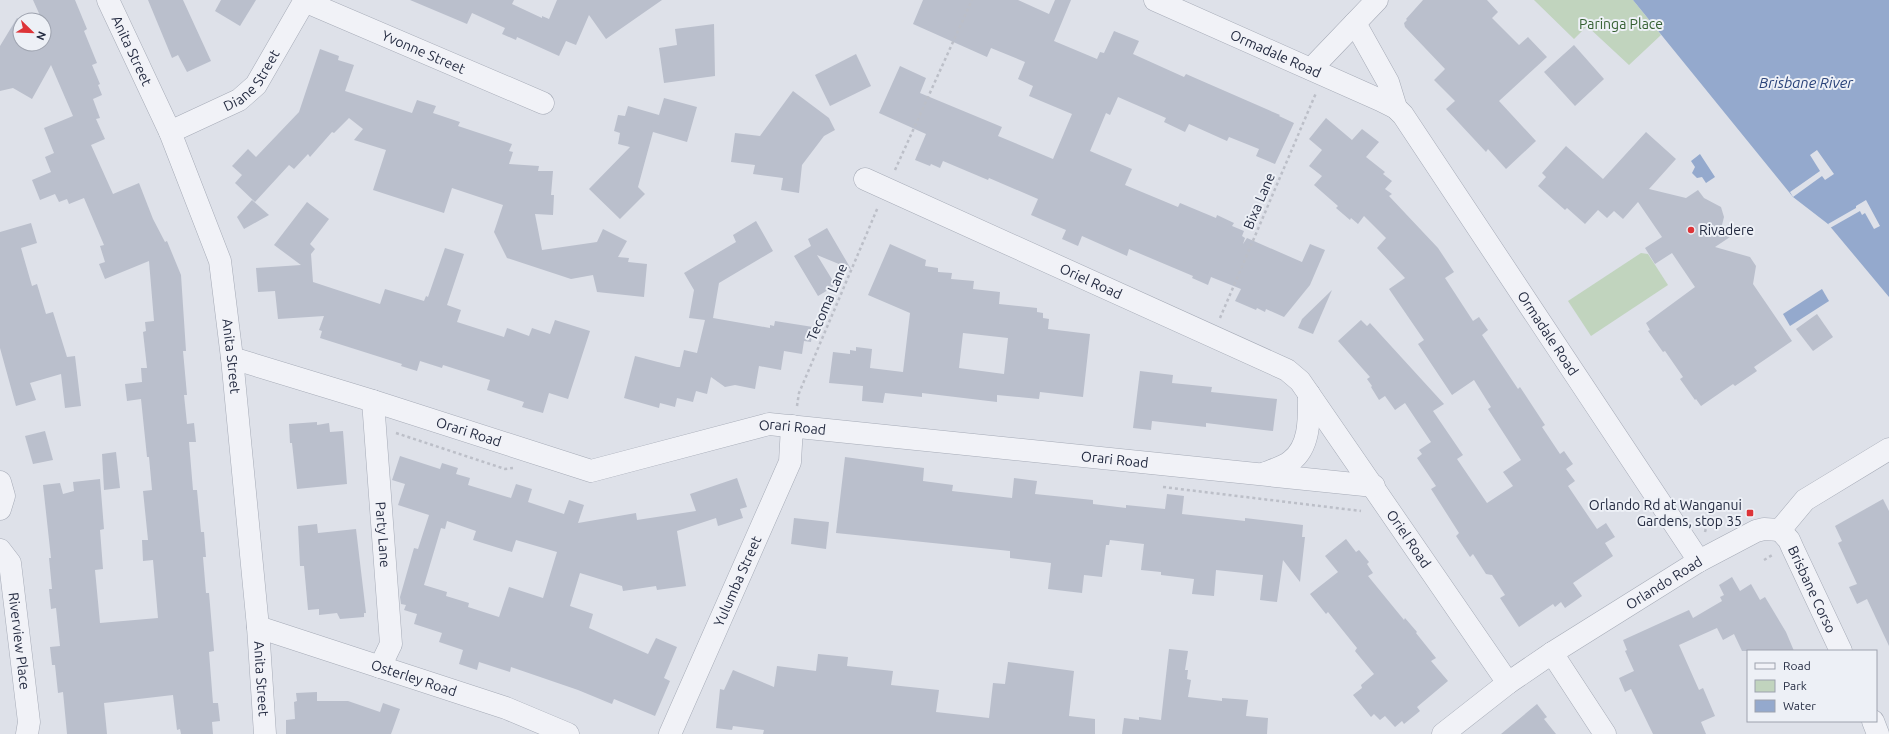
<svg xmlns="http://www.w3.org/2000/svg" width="1889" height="734" font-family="Ubuntu,sans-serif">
  <rect width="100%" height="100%" fill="#dee1e9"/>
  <g fill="#c1d4be">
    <path d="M1534,0H1633L1661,35L1629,65L1587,26L1574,39Z"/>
    <path d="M1641,253L1648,254L1668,285L1591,336L1568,301Z"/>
  </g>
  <g fill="#94a9cd">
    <path d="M1633,0H1889V297L1828,224L1793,197Z"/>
    <path d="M1700,154L1715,177L1706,183L1702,177L1697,178L1692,173L1695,167L1691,161Z"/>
    <path d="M1822,289L1829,301L1790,326L1783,314Z"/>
  </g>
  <g fill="#dee1e9">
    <path d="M1817,150L1834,174L1825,180L1822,176L1793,197L1790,192L1820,171L1810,155Z"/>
    <path d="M1866,200L1880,226L1874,229L1865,213L1862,215L1860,211L1830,228L1828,224L1856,208V206Z"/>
  </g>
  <g fill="#babfcc" fill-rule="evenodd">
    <path d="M33,0H75L87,29L84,31L97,63L92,65L100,84L98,85L102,95L93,99L100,118L96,119L105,139L91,145L113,194L139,183L153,219L165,242L167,241L181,275L186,351H183L187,395H184L187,424L194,423L196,442H189L193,490H197L201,532H204L206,557H203L206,593H209L214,651L209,652L213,703H218L220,721L212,722L213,734H181L180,729L177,730L173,695L104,703L107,734H67L63,692L58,693L55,665H52L50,647L60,646L56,608L51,609L49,589H52L49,558H51L43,485L60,483L63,494L74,491L73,482L100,479L104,529L100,530L103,569L95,570L100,623L158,618L153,560L143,561L142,540H148L143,491L152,490L149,457H147L141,399L127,401L125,384L142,382L141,368H147L143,332L146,331L145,322L154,321L149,261L105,279L99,264L105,262L100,246L104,245L84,198L69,204L67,199L59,202L55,194L40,200L32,180L51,172L45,157L54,153L44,128L73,116L51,65L32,99L13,88L0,91V46L17,18L20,20V44H44V34L50,38L44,25V20H42Z"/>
    <path d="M148,0H183L211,61L187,72L178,55L172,58Z"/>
    <path d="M221,0H256L240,26L215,11Z"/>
    <path d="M410,0H514L512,4L542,18V16L549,19L557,0H662L606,39L589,15L576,45L566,41L559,56L517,37L516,40L502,34L505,28L472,13L467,24Z"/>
    <path d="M923,0H1018L1049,14L1055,0H1071L1054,41L1097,59L1100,52L1104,53L1114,31L1139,41L1133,54L1184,77L1186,74L1280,115L1279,116L1294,123L1275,164L1256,156L1259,149L1229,137L1227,141L1189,124L1185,132L1164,122L1166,118L1118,97L1110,115L1106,113L1090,151L1132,169L1125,185L1178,207L1180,203L1216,218L1217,215L1234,223L1232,226L1244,231L1242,236L1245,238L1243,244L1247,238L1302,262L1310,244L1325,250L1310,285L1284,317L1266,309L1265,312L1257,308L1256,310L1235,301L1241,289L1211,277L1208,285L1192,278L1193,276L1129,249L1127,256L1082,236L1078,246L1062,239L1066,230L1031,215L1038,199L989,178L988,180L943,161L940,168L931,164L930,166L915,160L926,134L879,113L900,66L926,78L920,93L1002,127L998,136L1053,159L1072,114L1029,96L1033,86L1018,79L1025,62L991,48L987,57L913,24Z"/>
    <path d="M1423,0H1487L1498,12L1492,18L1519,45L1528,37L1547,57L1499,101L1536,141L1506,169L1488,149L1486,152L1446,109L1455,101L1434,80L1445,69L1405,27L1404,23L1407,20L1406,19Z"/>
    <path d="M714,24L715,76L664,83L659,48L677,45L675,29Z"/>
    <path d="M1574,45L1604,79L1575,106L1544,72Z"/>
    <path d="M320,49L339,56L338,60L354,65L345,91L412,113L417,100L436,106L433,113L460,122L458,126L512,144L509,151L513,152L509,164L539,166L538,171H553L551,195H554L553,215L535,214L542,250L597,242L603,229L627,241L618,257L629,258L628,262L647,264L644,297L597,292L593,275L571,279L507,258L494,232L503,205L452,188L444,213L373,190L386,150L354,140L363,129L349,118L334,133L332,132L310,157L308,154L294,169L289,165L255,202L235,183L242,175L232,166L248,149L256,157L299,112Z"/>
    <path d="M856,54L871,86L830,106L815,75Z"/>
    <path d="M793,91L829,118L835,130L824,136L802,165L799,193L781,190L783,178L753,174L755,165L731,162L735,133L760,136Z"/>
    <path d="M664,98L697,107L687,142L653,132L638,187L645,194L620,219L589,189L630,147L618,144L620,133L614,131L618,115L625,116L628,106L659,115Z"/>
    <path d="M1326,118L1352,140L1362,129L1379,142L1366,157L1385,172L1383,174L1392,181L1385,189L1392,194L1389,196L1438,248L1454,272L1445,278L1473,321L1479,317L1488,330L1482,335L1518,389L1520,387L1545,425L1542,427L1560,454L1564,451L1573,464L1566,469L1575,481L1568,486L1597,529L1606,523L1615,537L1605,543L1613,556L1573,583L1582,596L1565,608L1561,602L1555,607L1553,604L1519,627L1500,598L1505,595L1492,575L1486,574L1473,554L1470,557L1456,536L1459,533L1431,489L1436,486L1417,458L1422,454L1419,450L1431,442L1405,403L1395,410L1385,396L1379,400L1371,387L1372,386L1367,379L1370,377L1338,341L1361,320L1367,326L1370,323L1444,404L1433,411L1463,455L1457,459L1487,503L1513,486L1503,472L1521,460L1488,409L1491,407L1474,380L1452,395L1418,344L1424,340L1389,289L1405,278L1377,248L1386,238L1364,216L1358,224L1351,218L1350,220L1336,208L1338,206L1314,185L1322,176L1309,166L1322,150L1309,139Z"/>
    <path d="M1646,132L1676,159L1649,189L1686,198L1698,190L1704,198L1721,207L1724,217L1722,225L1730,237L1715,247L1750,257L1756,266L1753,284L1792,341L1754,367L1757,371L1735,386L1733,384L1701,406L1696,399L1695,400L1680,379L1683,377L1665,351L1663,352L1648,331L1650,330L1646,323L1695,287L1672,253L1655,264L1645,248L1662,237L1638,202L1623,219L1614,211L1607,218L1598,210L1585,224L1567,208L1565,210L1538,186L1546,177L1542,173L1566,146L1603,179Z"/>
    <path d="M252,200L269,215L244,229L237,217Z"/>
    <path d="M307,202L329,219L310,244L315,249L311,254L313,282L380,304L385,289L424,301L426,296L428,297L445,248L464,254L447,305L461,310L457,322L504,337L507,328L529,336L532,328L550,334L555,320L590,331L568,399L549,393L543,413L522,407L524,402L487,390L490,380L443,365L442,368L420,361L417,371L401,366L402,364L320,338L322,331L319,330L324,316L278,319L275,291L258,292L256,268L301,265L274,245Z"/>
    <path d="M756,221L773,251L719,283L713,318L770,328V325L774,326L775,321L813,327L811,342L804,341L802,354L784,351L781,370L759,366L755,389L735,385L725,387L711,377L707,394L696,391L693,402L677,398L675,407L660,403L659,408L624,398L635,356L677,367H680L684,350L697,353L705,320L689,318L694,290L684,273L736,242L733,235Z"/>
    <path d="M31,223L37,243L21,248L32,286L37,284L46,314L53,312L67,357L75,356L81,406L65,408L61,374L30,383L36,400L16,406L0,348V232Z"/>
    <path d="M827,228L851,269L817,255L833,281V287L818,296L794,256L811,246L808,239Z"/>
    <path d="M890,244L926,260L925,266L938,268V272L952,273L951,279L974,281L973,289L1000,292L999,304L1037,308V312L1043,313V318L1049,319L1048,329L1090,334L1083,397L1040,392L1039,399L997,395V402L922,393V397L885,393L883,403L862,401L863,386L829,383L833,352L850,354V350L856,351V347L872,349L870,368L903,372L910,313L868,295ZM963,333L1008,338L1004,374L959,368Z"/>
    <path d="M1332,290L1313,334L1298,328L1302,319Z"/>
    <path d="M1817,314L1833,337L1813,351L1796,329Z"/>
    <path d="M1140,371L1173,375L1172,383L1212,387L1211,392L1277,399L1273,431L1206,423V427L1152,421L1151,430L1133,428Z"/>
    <path d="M317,422V425L329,423L330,432L343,431L347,484L297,489L292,443H290L289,424Z"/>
    <path d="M45,431L53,460L33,464L25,436Z"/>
    <path d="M116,452L120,488L104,490L102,454Z"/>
    <path d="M400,456L440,469L442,463L458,468L456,474L470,478L468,485L511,498L516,484L532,489L528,502L564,514L569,500L584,505L578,523L636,513L637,520L696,511L690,494L737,478L747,507L740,509L743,518L718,526L716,518L677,531L686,586L657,590L656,586L623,591L622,586L580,573L570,606L593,614L589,628L648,654L656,638L677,647L664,678L670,681L655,716L614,699L612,704L578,690L511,667L510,672L479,662L477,670L459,664L463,650L439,642L442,633L414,624L417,614L404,610L406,605L401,604L400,597L414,548L418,549L429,515L398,505L405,484L392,480ZM447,521L476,531L473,540L512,552L516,540L557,552L543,598L509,587L499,617L468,607L469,603L446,596L447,592L424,585L441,528L445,529Z"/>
    <path d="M845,457L924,468L923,481L953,485L952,491L1012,498L1014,478L1037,481L1035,494L1093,500V504L1126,508V505L1165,509L1167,494L1184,496L1182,514L1245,521V518L1303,525L1302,537H1305L1300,582L1283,560L1277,602L1260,600L1263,575L1216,570L1214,596L1192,594L1194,579L1161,575V572L1141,570L1144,544L1110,540L1109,545H1106L1102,577L1084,575L1082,593L1048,589L1051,563L1010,558V551L836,533Z"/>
    <path d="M1883,499L1889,511V646L1867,599L1857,604L1849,587L1857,584L1838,543L1842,541L1835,526Z"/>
    <path d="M794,518L829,522L826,549L791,544Z"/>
    <path d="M317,524L318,533L356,529L366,613H364V617L340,619L337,613L319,615V609L308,610L304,566H300L298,526Z"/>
    <path d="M1346,539L1356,552L1359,550L1369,562L1367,564L1373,573L1368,576L1404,620L1405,618L1417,632L1416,633L1436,658L1431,661L1448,681L1417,707L1420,711L1404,724L1402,721L1395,727L1385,716L1380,720L1374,714L1371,717L1353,695L1362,688L1361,685L1374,674L1355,651L1357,648L1328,612L1326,614L1310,594L1338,572L1325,556Z"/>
    <path d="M1732,577L1740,591L1751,584L1760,600L1765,597L1786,632L1794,651H1742L1734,634L1723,640L1717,628L1679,645L1699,690L1703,688L1715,716L1701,722L1706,734H1653L1631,689L1625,692L1619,678L1634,671L1625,651L1627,650L1623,640L1689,610L1693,618L1722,601L1720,597L1724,595L1719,585Z"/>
    <path d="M1169,649L1188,651L1185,670H1188L1187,679L1191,680L1188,697L1222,701V698L1248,700L1246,716L1268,718L1267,734H1122L1124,718L1139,720V717L1161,720Z"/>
    <path d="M818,654L848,657L847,666L893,671L891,685L939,690L936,712L989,718L993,683L1005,684L1008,662L1074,671L1069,716L1095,719V734H763L764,730L733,726L732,730L716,728L720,689L724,690L733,670L774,687L777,666L816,671Z"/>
    <path d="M317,692V701H348L380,712L383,703L400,709L391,734H286V720L295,719L294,702L297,701L296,693Z"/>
    <path d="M1537,704L1547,717L1544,719L1556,734H1501Z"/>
  </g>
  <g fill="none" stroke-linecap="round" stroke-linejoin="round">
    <defs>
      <g id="minor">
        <path id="s1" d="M108,0L170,132L220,261L232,358L258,627L265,734"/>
        <path id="s2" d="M1155,0L1380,100L1396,108L1403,115L1699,561"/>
        <path id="s3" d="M304,1L543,103"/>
        <path d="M1355,23L1388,82L1396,108"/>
        <path d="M1311,69L1377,0"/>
        <path id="s4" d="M170,132L239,100L256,85L305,0"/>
        <path id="s5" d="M865,179L1287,370L1300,381L1508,683"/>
        <path id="s6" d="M232,358L373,401L591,471L769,424L1374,486"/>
        <path id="s7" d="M373,401L391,644L380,667"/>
        <path d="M1263,474C1272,470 1284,467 1291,461C1311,446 1309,416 1309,394"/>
        <path d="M0,482L4,496L0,509"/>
        <path d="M1780,530L1805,500L1889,449"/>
        <path id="s8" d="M1780,530L1789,540L1793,549L1841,651"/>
        <path id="s9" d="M0,550L10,563L29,722L27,734"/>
        <path id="s10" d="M258,627L506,708L568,734"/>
        <path d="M1552,653L1605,734"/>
        <path d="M1873,721L1878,734"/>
        <path id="s11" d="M670,734L790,462L792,426"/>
        <path id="s12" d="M1443,734L1508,683L1552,653L1699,561L1756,531L1764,529L1780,530"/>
      </g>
    </defs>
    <use href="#minor" stroke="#a6abb7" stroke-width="23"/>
    <g stroke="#bcbfc8" stroke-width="2.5" stroke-dasharray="3 3" stroke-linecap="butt">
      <path d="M895,170L972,0"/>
      <path d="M1220,318L1316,93"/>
      <path d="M797,406L799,393L878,207"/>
      <path d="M396,433L505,469L513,468"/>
      <path d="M1163,487L1361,511"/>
      <path d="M1705,532L1708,521"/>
      <path d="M1764,560L1774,554"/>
    </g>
    <use href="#minor" stroke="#f1f2f7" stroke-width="22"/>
  </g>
  <g fill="#dd3438" stroke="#edf0f6" stroke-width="1.5">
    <circle cx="1691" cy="230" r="4"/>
    <rect x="1746" y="509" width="8" height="8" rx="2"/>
  </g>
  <g text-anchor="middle" stroke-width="4" stroke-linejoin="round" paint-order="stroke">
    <g font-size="14" fill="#345f31" stroke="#edf0f6">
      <text x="1621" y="29">Paringa Place</text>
    </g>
    <g font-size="14" fill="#252c42" stroke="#edf0f6">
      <text dy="5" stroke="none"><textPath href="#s1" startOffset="56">Anita Street</textPath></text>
      <text dy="5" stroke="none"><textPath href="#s3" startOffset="130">Yvonne Street</textPath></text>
      <text dy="5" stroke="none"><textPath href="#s2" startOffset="132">Ormadale Road</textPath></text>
      <text dy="5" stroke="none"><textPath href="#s4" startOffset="99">Diane Street</textPath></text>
      <text transform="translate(1259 201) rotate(-67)" y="5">Bixa Lane</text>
      <text dy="5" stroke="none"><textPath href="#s5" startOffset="248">Oriel Road</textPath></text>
      <text transform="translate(827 302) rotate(-67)" y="5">Tecoma Lane</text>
      <text dy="5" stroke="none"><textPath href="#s2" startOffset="536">Ormadale Road</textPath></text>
      <text dy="5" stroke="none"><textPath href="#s1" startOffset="380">Anita Street</textPath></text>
      <text dy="5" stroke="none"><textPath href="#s6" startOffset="584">Orari Road</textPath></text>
      <text dy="5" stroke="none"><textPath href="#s6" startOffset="248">Orari Road</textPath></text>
      <text dy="5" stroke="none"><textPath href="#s6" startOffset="908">Orari Road</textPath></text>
      <text dy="5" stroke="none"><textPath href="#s7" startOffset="134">Party Lane</textPath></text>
      <text dy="5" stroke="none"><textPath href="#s5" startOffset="672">Oriel Road</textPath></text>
      <text dy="5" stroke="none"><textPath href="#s11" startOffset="167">Yulumba Street</textPath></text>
      <text dy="5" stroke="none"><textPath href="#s12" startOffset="268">Orlando Road</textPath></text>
      <text dy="5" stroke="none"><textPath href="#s8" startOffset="68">Brisbane Corso</textPath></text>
      <text dy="5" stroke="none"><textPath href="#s9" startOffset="95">Riverview Place</textPath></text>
      <text dy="5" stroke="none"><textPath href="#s1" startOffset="704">Anita Street</textPath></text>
      <text dy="5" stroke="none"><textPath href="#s10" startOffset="164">Osterley Road</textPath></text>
    </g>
    <g font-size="14" fill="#252c42" stroke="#edf0f6" text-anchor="start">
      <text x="1699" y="235">Rivadere</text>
      <text x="1742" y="510" text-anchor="end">Orlando Rd at Wanganui<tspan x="1742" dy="16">Gardens, stop 35</tspan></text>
    </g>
    <g font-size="15" font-style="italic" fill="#2b447a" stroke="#edf0f6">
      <text x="1806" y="88">Brisbane River</text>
    </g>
  </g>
  <rect x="1747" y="650" width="130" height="72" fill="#edf0f6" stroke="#9da2ae"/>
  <rect x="1755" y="663" width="20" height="6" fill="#f1f2f7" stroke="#9da2ae"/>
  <text x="1783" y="670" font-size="12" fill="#252c42">Road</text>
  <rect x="1755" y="680" width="20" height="12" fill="#c1d4be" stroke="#9da2ae"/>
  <text x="1783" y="690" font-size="12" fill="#252c42">Park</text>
  <rect x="1755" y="700" width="20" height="12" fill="#94a9cd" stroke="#9da2ae"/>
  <text x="1783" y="710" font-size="12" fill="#252c42">Water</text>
  <g transform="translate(32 32) rotate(113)"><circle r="19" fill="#edf0f6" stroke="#9da2ae"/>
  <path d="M0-3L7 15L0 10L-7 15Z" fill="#dd3438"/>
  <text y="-6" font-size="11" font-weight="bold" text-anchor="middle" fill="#252c42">N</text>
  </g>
</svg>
